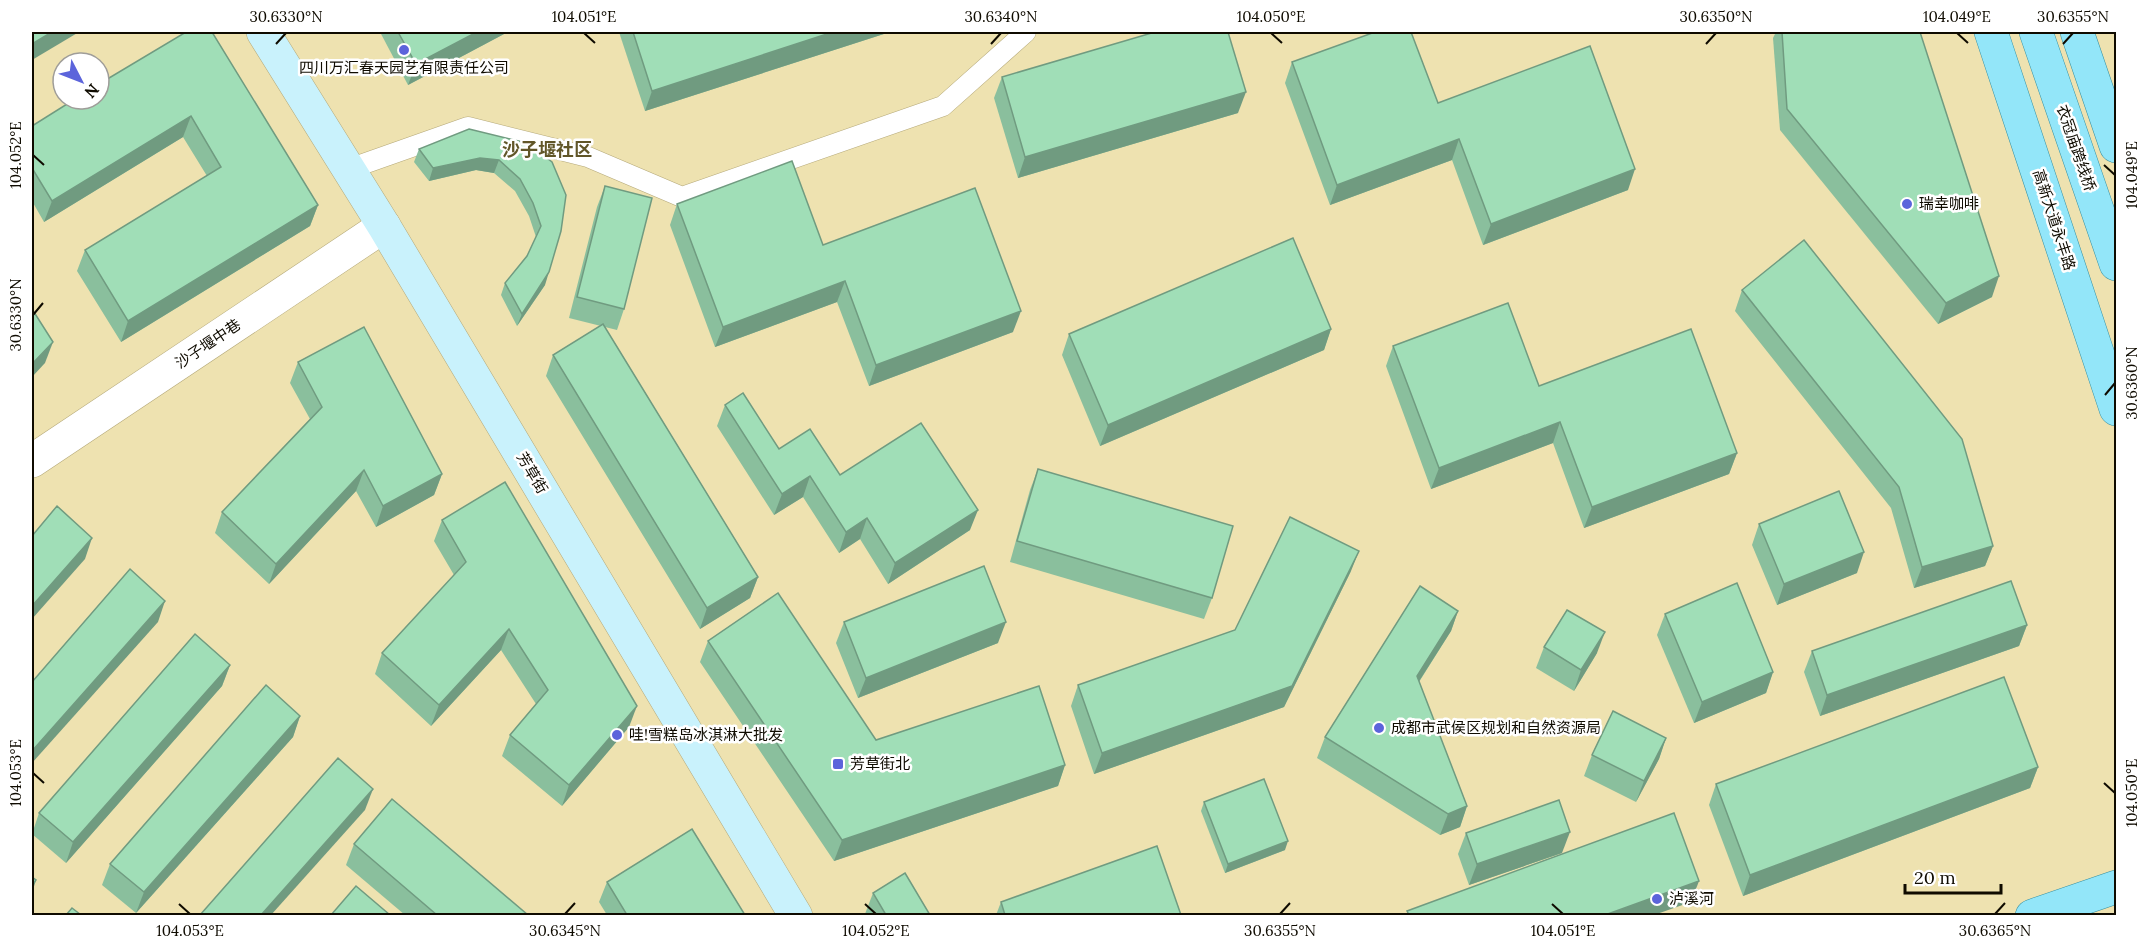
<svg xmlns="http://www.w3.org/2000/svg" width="2148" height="947" font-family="Lora,'Noto Sans SC',serif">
  <rect width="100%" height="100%" fill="#eee2b0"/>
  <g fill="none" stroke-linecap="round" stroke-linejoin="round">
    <defs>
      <path id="lane" d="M349,169L468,127L588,157L682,197L943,106L1026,32"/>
      <path id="street" d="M32,461L384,226"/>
      <path id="secondary" d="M263,32L384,226L796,916"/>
      <g id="primary">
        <path d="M1991,32L2116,409"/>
        <path d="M2036,32L2116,264"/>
        <path d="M2077,32L2116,146"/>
        <path d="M2032,916L2116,887"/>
      </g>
    </defs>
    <use href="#lane" stroke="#b5a979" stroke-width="21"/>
    <use href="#street" stroke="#b5a979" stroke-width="34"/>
    <use href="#secondary" stroke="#b5a979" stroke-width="34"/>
    <use href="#primary" stroke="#368e9f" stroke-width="34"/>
    <use href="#lane" stroke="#fff" stroke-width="20"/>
    <use href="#street" stroke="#fff" stroke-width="33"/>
    <use href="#secondary" stroke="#c9f2fc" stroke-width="33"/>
    <use href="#primary" stroke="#93e6f9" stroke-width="33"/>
  </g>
  <g fill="#8abf9d">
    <path d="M186,32L318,205L310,226L121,342L77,271L85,250L207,176L183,137L44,222L32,201V126Z"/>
    <path d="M380,32H505L504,34L408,85Z"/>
    <path d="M619,32H890L645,111Z"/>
    <path d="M1776,32H1920L1992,297L1938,324L1780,130L1773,38Z"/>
    <path d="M1292,62L1438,103L1628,190L1483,245L1452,160L1330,205L1285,83Z"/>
    <path d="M1002,77L1238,113L1018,178L994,98Z"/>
    <path d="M419,149L552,162L545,285L517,326L501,295L505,283L527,256L536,237L529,216L515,191L494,173L476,170L429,181L414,162Z"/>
    <path d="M605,186L624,309L617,330L605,327L758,577L750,598L700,629L546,376L553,355L601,326L569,318L597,207Z"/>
    <path d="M677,204L823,245L1013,332L869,386L837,302L715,347L670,225Z"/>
    <path d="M1742,290L1993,546L1985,566L1914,588L1891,508L1735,311Z"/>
    <path d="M1331,329L1324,350L1100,446L1062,355L1069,334Z"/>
    <path d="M1393,346L1539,386L1737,453L1729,474L1584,528L1553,443L1431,489L1386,366Z"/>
    <path d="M298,362L442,474L434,495L376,527L356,491L269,584L215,533L222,512L310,419L290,383Z"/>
    <path d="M725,405L779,449L970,530L888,584L860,539L839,553L803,497L774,515L717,426Z"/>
    <path d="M1038,469L1212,598L1204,619L1010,562L1030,490Z"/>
    <path d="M442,520L629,727L562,806L502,756L510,735L536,704L501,650L431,726L375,674L382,653L454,575L434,541Z"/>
    <path d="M1759,524L1857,573L1777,605L1752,545Z"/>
    <path d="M1351,571L1284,707L1094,774L1071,706L1078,685L1235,630Z"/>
    <path d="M1458,611L1451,631L1419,682L1467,806L1460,827L1440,835L1317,758L1325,737Z"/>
    <path d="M1665,614L1773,672L1766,693L1694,723L1657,635Z"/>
    <path d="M844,622L998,643L858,698L836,643Z"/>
    <path d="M2027,625L2019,646L1820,716L1804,672L1812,651Z"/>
    <path d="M708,641L876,740L1065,765L1058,786L834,861L700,662Z"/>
    <path d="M1544,647L1597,653L1574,691L1536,668Z"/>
    <path d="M230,665L222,686L66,863L32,834L39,813Z"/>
    <path d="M300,716L293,737L136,913L102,885L110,864Z"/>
    <path d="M1666,738L1659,759L1636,802L1584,776L1592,755Z"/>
    <path d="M2038,767L2030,788L1743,896L1709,805L1716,784Z"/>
    <path d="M1204,802L1285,850L1225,873L1201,811Z"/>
    <path d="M1466,833L1562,853L1469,885L1458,854Z"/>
    <path d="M354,844L528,915H405L346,865Z"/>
    <path d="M607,882L745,915H607L599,902Z"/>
    <path d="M873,893L930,915H866L865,914Z"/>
    <path d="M1001,902L1181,915H996Z"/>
  </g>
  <g fill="#709b80">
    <path d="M52,32H79L32,60V44Z"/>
    <path d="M477,32H505L504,34L408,85L416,64Z"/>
    <path d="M833,32H890L645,111L652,91Z"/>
    <path d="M1246,92L1238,113L1018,178L1025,157Z"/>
    <path d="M191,116L183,137L44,222L52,201Z"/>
    <path d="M1459,139L1452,160L1330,205L1337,185Z"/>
    <path d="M480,158L499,160L494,173L476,170L429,181L433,168Z"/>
    <path d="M1635,169L1628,190L1483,245L1491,224Z"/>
    <path d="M318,205L310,226L121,342L128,321Z"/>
    <path d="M549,272L545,285L517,326L522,314Z"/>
    <path d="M1999,276L1992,297L1938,324L1946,303Z"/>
    <path d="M845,281L837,302L715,347L723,327Z"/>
    <path d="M1021,311L1013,332L869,386L876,365Z"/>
    <path d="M1331,329L1324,350L1100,446L1108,425Z"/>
    <path d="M53,342L45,363L32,377V364Z"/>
    <path d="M1560,422L1553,443L1431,489L1439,468Z"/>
    <path d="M1737,453L1729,474L1584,528L1592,507Z"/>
    <path d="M364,470L356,491L269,584L276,564Z"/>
    <path d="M442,474L434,495L376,527L383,506Z"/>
    <path d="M810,476L803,497L774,515L782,494Z"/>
    <path d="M978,510L970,530L888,584L895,563Z"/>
    <path d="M867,518L860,539L839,553L846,532Z"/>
    <path d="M92,538L85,559L32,619V606Z"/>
    <path d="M1993,546L1985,566L1914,588L1922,567Z"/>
    <path d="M1359,551L1351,571L1284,707L1094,774L1102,753Z"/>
    <path d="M1864,552L1857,573L1777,605L1784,584Z"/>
    <path d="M758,577L750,598L700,629L707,608Z"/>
    <path d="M165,601L158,622L32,763V751Z"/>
    <path d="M1458,611L1451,631L1409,697L1417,676Z"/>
    <path d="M1006,622L998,643L858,698L866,678Z"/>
    <path d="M2027,625L2019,646L1820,716L1827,695Z"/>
    <path d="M509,629L501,650L431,726L439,705Z"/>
    <path d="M1605,632L1597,653L1574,691L1581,670Z"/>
    <path d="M230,665L222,686L66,863L73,842Z"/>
    <path d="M1773,672L1766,693L1694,723L1702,702Z"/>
    <path d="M637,706L629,727L562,806L569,785Z"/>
    <path d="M300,716L293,737L136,913L144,892Z"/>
    <path d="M1666,738L1659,759L1636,802L1644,781Z"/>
    <path d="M1065,765L1058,786L834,861L842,840Z"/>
    <path d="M2038,767L2030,788L1743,896L1750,875Z"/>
    <path d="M373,789L365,810L271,915H261Z"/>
    <path d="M1467,806L1460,827L1440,835L1448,814Z"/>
    <path d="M1570,832L1562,853L1469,885L1477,864Z"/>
    <path d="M1288,841L1285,850L1225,873L1228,864Z"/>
    <path d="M36,880L32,893V886Z"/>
    <path d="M1699,881L1691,902L1654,915H1605Z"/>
  </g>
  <g fill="#a0deb7" stroke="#709b80" stroke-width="1.5">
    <path d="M32,32H52L32,44Z"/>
    <path d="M186,32H212L318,205L128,321L85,250L221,167L191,116L52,201L32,168V126L75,99H99V84Z"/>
    <path d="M398,32H477L416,64Z"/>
    <path d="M633,32H833L652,91Z"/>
    <path d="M1155,32H1228L1246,92L1025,157L1002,77Z"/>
    <path d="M1375,32H1411L1438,103L1590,46L1635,169L1491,224L1459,139L1337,185L1292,62Z"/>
    <path d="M1782,32H1920L1999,276L1946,303L1787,109Z"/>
    <path d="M469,129L527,143L552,162L566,195L561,231L549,272L522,314L505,283L527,256L541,226L533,203L520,179L499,160L480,158L433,168L419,149Z"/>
    <path d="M792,161L823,245L975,188L1021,311L876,365L845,281L723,327L677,204Z"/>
    <path d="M605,186L652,198L624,309L577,297Z"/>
    <path d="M1293,238L1331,329L1108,425L1069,334Z"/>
    <path d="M1804,240L1962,439L1993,546L1922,567L1899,487L1742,290Z"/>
    <path d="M1508,303L1539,386L1691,329L1737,453L1592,507L1560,422L1439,468L1393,346Z"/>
    <path d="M32,309L53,342L32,364Z"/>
    <path d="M603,324L758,577L707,608L553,355Z"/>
    <path d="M364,327L442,474L383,506L364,470L276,564L222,512L322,407L298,362Z"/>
    <path d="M743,393L779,449L810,429L840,475L921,423L978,510L895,563L867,518L846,532L810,476L782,494L725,405Z"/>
    <path d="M1038,469L1233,526L1212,598L1017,541Z"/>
    <path d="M505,482L637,706L569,785L510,735L548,690L509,629L439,705L382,653L466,562L442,520Z"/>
    <path d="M1839,491L1864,552L1784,584L1759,524Z"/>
    <path d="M57,506L92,538L32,606V536Z"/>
    <path d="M1290,517L1359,551L1292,686L1102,753L1078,685L1235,630Z"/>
    <path d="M984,566L1006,622L866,678L844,622Z"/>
    <path d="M130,569L165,601L32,751V682Z"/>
    <path d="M2011,581L2027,625L1827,695L1812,651Z"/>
    <path d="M1737,583L1773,672L1702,702L1665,614Z"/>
    <path d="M1420,586L1458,611L1417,676L1467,806L1448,814L1325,737Z"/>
    <path d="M778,593L876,740L1039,686L1065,765L842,840L708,641Z"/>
    <path d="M1567,610L1605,632L1581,670L1544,647Z"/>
    <path d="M195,634L230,665L73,842L39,813Z"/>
    <path d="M2004,677L2038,767L1750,875L1716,784Z"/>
    <path d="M266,685L300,716L144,892L110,864Z"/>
    <path d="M1613,711L1666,738L1644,781L1592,755Z"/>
    <path d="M338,758L373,789L261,915H200Z"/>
    <path d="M1264,779L1288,841L1228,864L1204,802Z"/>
    <path d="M392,799L528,915H437L354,844Z"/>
    <path d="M1559,800L1570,832L1477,864L1466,833Z"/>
    <path d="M1674,813L1699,881L1605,915H1409L1407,911Z"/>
    <path d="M692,829L745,915H627L607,882Z"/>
    <path d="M1157,846L1181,915H1005L1001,902Z"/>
    <path d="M905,873L930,915H886L873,893Z"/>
    <path d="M32,877L36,880L32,886Z"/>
    <path d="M356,886L390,915H331Z"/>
    <path d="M72,908L81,915H66Z"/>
  </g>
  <path fill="none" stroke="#0f0b00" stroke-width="2" d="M584,33L595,43M1271,33L1282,43M1957,33L1968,43M276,44L286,33M991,44L1001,33M1706,44L1716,33M2063,44L2073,33M33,155L44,165M2104,165L2115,175M33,315L43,303M2105,395L2115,383M33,773L44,783M2104,783L2115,793M179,904L190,914M865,904L876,914M1552,904L1563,914M565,914L575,903M1280,914L1290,903M1995,914L2005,903"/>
  <g fill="#5c64db" stroke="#fff" stroke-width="2">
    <circle cx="404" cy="50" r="6"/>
    <circle cx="1907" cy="204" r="6"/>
    <circle cx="1379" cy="728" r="6"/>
    <circle cx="617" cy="735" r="6"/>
    <rect x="832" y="758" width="12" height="12" rx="3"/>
    <circle cx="1657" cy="899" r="6"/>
  </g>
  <g text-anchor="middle" stroke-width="5" stroke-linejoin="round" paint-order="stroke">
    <g font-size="15" fill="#0f0b00" stroke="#fff" text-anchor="start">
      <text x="404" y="73" text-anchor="middle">四川万汇春天园艺有限责任公司</text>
      <text x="1919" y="209">瑞幸咖啡</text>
      <text x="1391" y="733">成都市武侯区规划和自然资源局</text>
      <text x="629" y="740">哇!雪糕岛冰淇淋大批发</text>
      <text x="850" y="769">芳草街北</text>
      <text x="1669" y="904">泸溪河</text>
    </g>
    <g font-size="15" fill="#0f0b00" stroke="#fff">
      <text transform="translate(2076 148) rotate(71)" y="5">衣冠庙跨线桥</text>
      <text transform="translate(2054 220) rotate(72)" y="5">高新大道永丰路</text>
      <text transform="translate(208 344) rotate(-34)" y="5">沙子堰中巷</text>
      <text transform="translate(532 473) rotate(59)" y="5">芳草街</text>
    </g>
    <g font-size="18" font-weight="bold" fill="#615628" stroke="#fff">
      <text x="547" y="156">沙子堰社区</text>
    </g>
  </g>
  <rect width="2148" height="947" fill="none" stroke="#ffffff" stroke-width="66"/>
  <g transform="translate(81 81) rotate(132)"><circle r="28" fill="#ffffff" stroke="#9f9d99" stroke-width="1.5"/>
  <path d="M0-4.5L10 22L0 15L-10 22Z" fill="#5c64db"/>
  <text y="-9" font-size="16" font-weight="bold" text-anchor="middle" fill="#0f0b00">N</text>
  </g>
  <path d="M1905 884v9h96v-9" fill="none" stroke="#0f0b00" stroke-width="3"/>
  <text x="1914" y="884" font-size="18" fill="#0f0b00" stroke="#ffffff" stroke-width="4.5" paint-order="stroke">20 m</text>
  <rect x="33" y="33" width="2082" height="881" fill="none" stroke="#0f0b00" stroke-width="2"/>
  <g font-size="15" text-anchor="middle" fill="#0f0b00">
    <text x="286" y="22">30.6330°N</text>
    <text x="584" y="22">104.051°E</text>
    <text x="1001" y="22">30.6340°N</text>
    <text x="1271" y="22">104.050°E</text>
    <text x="1716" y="22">30.6350°N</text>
    <text x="1957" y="22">104.049°E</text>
    <text x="2073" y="22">30.6355°N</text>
    <text transform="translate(16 155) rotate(-90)" y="5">104.052°E</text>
    <text transform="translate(2132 175) rotate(-90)" y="5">104.049°E</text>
    <text transform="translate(16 315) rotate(-90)" y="5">30.6330°N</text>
    <text transform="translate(2132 383) rotate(-90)" y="5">30.6360°N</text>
    <text transform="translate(16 773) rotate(-90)" y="5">104.053°E</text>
    <text transform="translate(2132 793) rotate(-90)" y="5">104.050°E</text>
    <text x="190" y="936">104.053°E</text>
    <text x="565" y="936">30.6345°N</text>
    <text x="876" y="936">104.052°E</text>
    <text x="1280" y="936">30.6355°N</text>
    <text x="1563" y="936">104.051°E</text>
    <text x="1995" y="936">30.6365°N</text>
  </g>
</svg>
